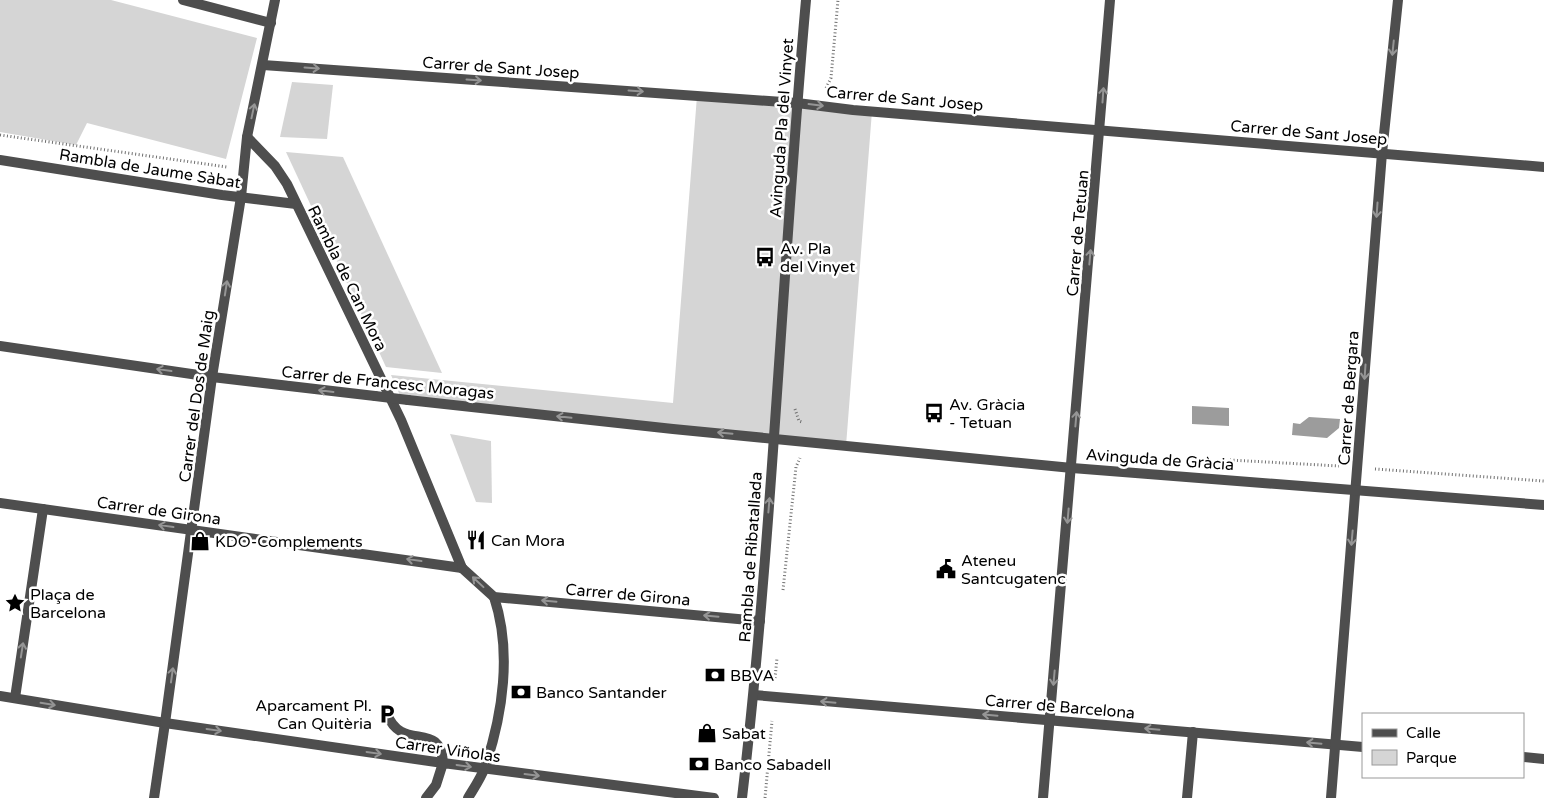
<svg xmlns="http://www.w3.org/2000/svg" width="1544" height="798" font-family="'Varela Round',sans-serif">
  <rect width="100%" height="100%" fill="#fff"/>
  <g fill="#d5d5d5">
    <path d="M0,0H111L257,38L226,159L87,123L76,145L0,132Z"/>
    <path d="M292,82L333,85L327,139L280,137Z"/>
    <path d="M697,96L872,111L846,446L402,400L391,375L673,403Z"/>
    <path d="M286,152L343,157L442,373L386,367Z"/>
    <path d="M450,434L491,441L492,503L476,502Z"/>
  </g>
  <g fill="#9c9c9c">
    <path d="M1192,406L1229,408V426L1192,424Z"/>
    <path d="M1309,417L1340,419L1339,428L1327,438L1292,435L1293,423L1300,424Z"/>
  </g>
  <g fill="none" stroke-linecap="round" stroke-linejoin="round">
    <g stroke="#707070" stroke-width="3" stroke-dasharray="1 2.5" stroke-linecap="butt">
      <path d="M826,88L831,78L838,0"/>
      <path d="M0,135L227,167"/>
      <path d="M795,409L799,421L802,422"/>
      <path d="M1230,460L1339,466"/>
      <path d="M1375,469L1544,481"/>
      <path d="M783,590L796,467L800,458"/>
      <path d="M775,678L777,658"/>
      <path d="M765,798L772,721"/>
    </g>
    <path stroke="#4e4e4e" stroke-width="10" d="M387,714C402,753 441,719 443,763"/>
    <g stroke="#4e4e4e" stroke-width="10">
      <path d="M183,0L271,23"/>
      <path d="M247,137L275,166L287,184L401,420L462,568"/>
      <path d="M0,160L222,195L296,204"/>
      <path d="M0,503L462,568"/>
      <path d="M0,696L165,723L443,763"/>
      <path d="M15,698L43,509"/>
      <path d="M154,798L165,723"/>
      <path d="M468,798C474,788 481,778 485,767C503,714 512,651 494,597"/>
    </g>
    <g stroke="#4e4e4e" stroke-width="10">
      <path d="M263,65L797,103L853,110L1544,167"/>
      <path d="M462,568L494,597L760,621"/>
      <path d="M754,695L1363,747"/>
      <path d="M165,723L212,377L241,197L247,137L275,0"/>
      <path d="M1523,757L1544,759"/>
      <path d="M426,798L436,785L443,763L714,798"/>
      <path d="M1043,798L1110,0"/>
      <path d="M1187,798L1193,732"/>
      <path d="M1331,798L1382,153L1398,0"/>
    </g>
    <g stroke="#4e4e4e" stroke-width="10">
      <path d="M0,346L212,377L375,396"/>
      <path d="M408,400L673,429L1072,468L1544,505"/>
      <path d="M742,798C773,533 782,266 806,0"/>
    </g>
    <path stroke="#4e4e4e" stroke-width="10" d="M375,396L408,400"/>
  </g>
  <defs><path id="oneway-shaft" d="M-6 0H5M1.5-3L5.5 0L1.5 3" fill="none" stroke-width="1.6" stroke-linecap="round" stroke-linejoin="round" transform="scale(1.25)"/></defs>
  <g stroke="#959595">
    <use href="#oneway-shaft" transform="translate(1393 48) rotate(96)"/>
    <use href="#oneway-shaft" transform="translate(312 68) rotate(4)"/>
    <use href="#oneway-shaft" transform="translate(474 80) rotate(4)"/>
    <use href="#oneway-shaft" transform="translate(636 91) rotate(4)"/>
    <use href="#oneway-shaft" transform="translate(1103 95) rotate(-86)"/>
    <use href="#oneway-shaft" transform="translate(816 105) rotate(7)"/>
    <use href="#oneway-shaft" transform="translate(253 111) rotate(-78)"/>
    <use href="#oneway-shaft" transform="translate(1377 210) rotate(94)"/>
    <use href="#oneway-shaft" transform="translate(1090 257) rotate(-85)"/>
    <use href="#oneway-shaft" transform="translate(226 288) rotate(-81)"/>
    <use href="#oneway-shaft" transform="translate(164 370) rotate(-172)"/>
    <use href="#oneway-shaft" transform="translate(1365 372) rotate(94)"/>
    <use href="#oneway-shaft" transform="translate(326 391) rotate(-173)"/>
    <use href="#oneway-shaft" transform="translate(564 417) rotate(-174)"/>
    <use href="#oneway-shaft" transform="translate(1076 419) rotate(-85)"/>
    <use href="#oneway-shaft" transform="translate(725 433) rotate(-175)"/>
    <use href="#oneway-shaft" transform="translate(769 505) rotate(-85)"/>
    <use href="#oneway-shaft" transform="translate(1068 516) rotate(95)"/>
    <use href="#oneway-shaft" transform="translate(166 526) rotate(-172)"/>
    <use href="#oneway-shaft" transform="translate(1352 538) rotate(95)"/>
    <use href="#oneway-shaft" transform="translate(414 560) rotate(-172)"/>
    <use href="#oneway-shaft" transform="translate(478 582) rotate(-137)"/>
    <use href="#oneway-shaft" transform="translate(549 601) rotate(-175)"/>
    <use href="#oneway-shaft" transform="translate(711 616) rotate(-175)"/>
    <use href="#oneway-shaft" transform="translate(22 650) rotate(-81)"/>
    <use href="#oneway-shaft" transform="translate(172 675) rotate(-82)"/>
    <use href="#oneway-shaft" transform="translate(1054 678) rotate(95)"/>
    <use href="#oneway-shaft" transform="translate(828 702) rotate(-175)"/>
    <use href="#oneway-shaft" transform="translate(48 704) rotate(9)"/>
    <use href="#oneway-shaft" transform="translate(990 715) rotate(-175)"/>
    <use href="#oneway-shaft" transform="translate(1152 729) rotate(-175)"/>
    <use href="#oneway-shaft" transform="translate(214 730) rotate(8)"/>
    <use href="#oneway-shaft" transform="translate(1314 743) rotate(-175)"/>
    <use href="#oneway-shaft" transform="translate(374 753) rotate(8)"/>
    <use href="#oneway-shaft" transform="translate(464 766) rotate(8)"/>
    <use href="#oneway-shaft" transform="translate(532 775) rotate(7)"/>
  </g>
  <defs>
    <symbol id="bus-bare" viewBox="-9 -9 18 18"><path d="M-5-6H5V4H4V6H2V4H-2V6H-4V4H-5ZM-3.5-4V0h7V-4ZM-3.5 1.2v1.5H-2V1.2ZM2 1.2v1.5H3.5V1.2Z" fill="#000" stroke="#fff" stroke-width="2.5" paint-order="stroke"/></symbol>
    <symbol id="restaurant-bare" viewBox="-9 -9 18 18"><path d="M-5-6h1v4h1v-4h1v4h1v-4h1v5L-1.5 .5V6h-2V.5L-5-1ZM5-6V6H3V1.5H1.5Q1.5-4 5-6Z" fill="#000" stroke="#fff" stroke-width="2.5" paint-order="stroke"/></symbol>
    <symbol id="shop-bare" viewBox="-9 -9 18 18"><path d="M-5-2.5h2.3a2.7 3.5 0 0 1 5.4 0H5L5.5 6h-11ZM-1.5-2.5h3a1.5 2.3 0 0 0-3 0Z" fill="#000" stroke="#fff" stroke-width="2.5" paint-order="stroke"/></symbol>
    <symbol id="civic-bare" viewBox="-9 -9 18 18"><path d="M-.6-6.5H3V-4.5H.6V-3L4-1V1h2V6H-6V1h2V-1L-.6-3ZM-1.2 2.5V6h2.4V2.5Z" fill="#000" stroke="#fff" stroke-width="2.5" paint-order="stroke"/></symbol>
    <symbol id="sight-bare" viewBox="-9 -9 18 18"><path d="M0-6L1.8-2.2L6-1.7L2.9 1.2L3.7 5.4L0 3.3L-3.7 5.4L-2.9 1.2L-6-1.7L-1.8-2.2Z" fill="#000" stroke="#fff" stroke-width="2.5" paint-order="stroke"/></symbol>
    <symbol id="bank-bare" viewBox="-9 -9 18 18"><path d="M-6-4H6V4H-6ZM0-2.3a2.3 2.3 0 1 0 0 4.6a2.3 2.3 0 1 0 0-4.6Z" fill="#000" stroke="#fff" stroke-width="2.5" paint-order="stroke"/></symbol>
    <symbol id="parking-bare" viewBox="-9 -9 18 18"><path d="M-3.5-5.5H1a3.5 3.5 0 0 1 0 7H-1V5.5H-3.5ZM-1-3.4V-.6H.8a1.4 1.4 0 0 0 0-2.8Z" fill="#000" stroke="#fff" stroke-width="2.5" paint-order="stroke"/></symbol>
  </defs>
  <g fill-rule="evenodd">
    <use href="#bus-bare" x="751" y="243" width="28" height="28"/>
    <use href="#bus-bare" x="920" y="399" width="28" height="28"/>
    <use href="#restaurant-bare" x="462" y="526" width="28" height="28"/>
    <use href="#shop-bare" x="186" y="527" width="28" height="28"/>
    <use href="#civic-bare" x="932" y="555" width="28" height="28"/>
    <use href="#sight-bare" x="1" y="589" width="28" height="28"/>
    <use href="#bank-bare" x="701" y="661" width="28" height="28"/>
    <use href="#bank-bare" x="507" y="678" width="28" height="28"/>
    <use href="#parking-bare" x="373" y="700" width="28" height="28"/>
    <use href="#shop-bare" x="693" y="719" width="28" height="28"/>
    <use href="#bank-bare" x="685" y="750" width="28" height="28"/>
  </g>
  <g text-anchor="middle" stroke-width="5" stroke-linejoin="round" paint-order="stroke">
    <g font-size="16" fill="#000" stroke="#fff">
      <text transform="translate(501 67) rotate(4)" y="6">Carrer de Sant Josep</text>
      <text transform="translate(905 98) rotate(5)" y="6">Carrer de Sant Josep</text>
      <text transform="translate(781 128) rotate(-86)" y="6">Avinguda Pla del Vinyet</text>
      <text transform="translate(1309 132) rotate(5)" y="6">Carrer de Sant Josep</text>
      <text transform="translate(150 168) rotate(9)" y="6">Rambla de Jaume Sàbat</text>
      <text transform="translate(1077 233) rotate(-85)" y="6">Carrer de Tetuan</text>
      <text transform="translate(348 278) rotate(64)" y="6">Rambla de Can Mora</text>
      <text transform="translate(388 382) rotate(6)" y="6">Carrer de Francesc Moragas</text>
      <text transform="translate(196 396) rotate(-82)" y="6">Carrer del Dos de Maig</text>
      <text transform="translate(1348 398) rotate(-86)" y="6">Carrer de Bergara</text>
      <text transform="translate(1160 459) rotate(4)" y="6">Avinguda de Gràcia</text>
      <text transform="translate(159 510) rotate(8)" y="6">Carrer de Girona</text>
      <text transform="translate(750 557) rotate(-86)" y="6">Rambla de Ribatallada</text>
      <text transform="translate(628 594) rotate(5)" y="6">Carrer de Girona</text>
      <text transform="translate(1060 706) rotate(5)" y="6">Carrer de Barcelona</text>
      <text transform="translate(448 749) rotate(8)" y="6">Carrer Viñolas</text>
    </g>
    <g font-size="16" fill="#000" stroke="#fff" text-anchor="start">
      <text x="780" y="254">Av. Pla<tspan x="780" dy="18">del Vinyet</tspan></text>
      <text x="949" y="410">Av. Gràcia<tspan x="949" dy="18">- Tetuan</tspan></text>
      <text x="491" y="546">Can Mora</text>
      <text x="215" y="547">KDO-Complements</text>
      <text x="961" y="566">Ateneu<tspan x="961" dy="18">Santcugatenc</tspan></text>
      <text x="30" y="600">Plaça de<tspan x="30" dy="18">Barcelona</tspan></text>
      <text x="730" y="681">BBVA</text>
      <text x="536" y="698">Banco Santander</text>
      <text x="372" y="711" text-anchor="end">Aparcament Pl.<tspan x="372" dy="18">Can Quitèria</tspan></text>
      <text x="722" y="739">Sabat</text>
      <text x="714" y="770">Banco Sabadell</text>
    </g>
  </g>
  <rect x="1362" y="713" width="162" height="65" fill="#ffffff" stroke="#999999"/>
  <rect x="1372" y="729" width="25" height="8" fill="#4e4e4e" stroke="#999999"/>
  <text x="1406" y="738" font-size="15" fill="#000000">Calle</text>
  <rect x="1372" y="750" width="25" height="15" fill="#d5d5d5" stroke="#999999"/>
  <text x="1406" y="763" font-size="15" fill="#000000">Parque</text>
</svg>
